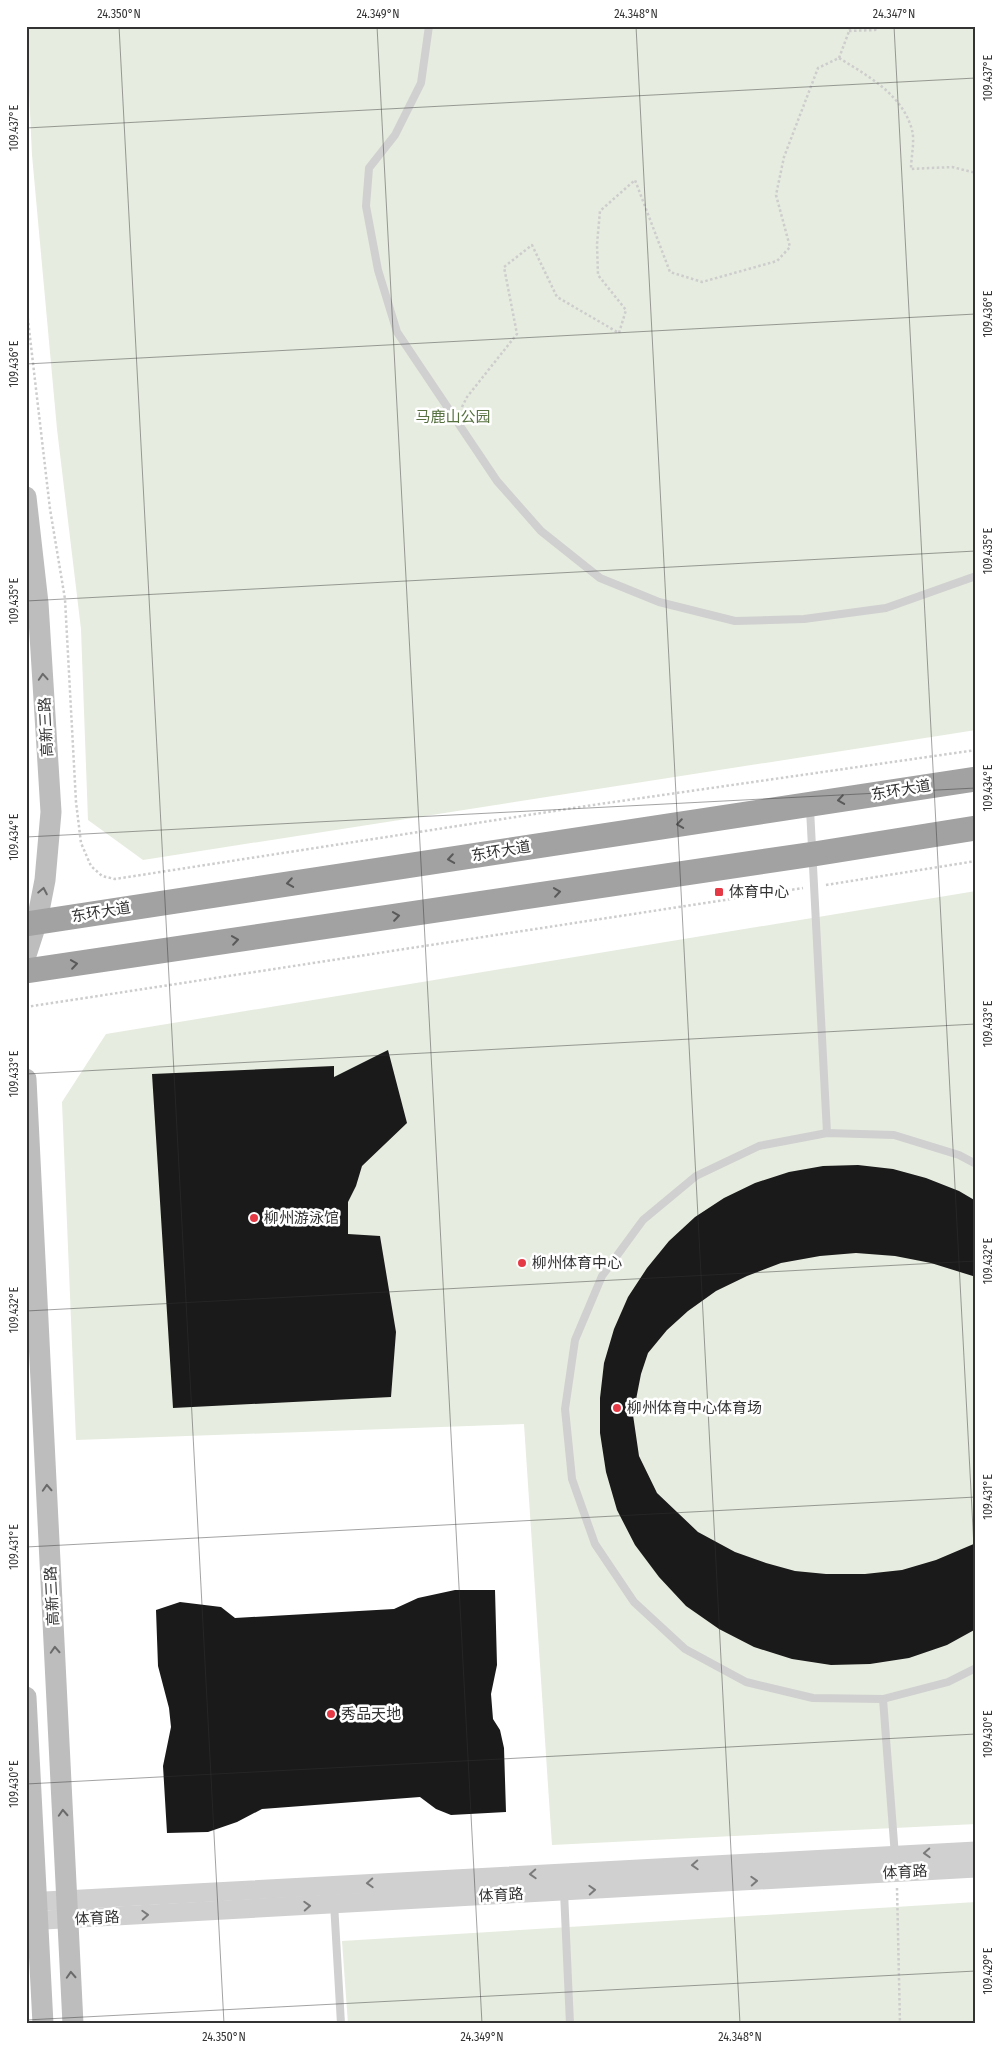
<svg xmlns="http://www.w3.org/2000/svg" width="1002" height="2050" font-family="'Fira Sans Condensed','Noto Sans SC',sans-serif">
  <rect width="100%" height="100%" fill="#fff"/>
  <g fill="#e6ecdf">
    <path d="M26,26H976V730L143,860L88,820L81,629L57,429L32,155Z"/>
    <path d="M976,891V1824L552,1845L524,1424L76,1440L62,1102L106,1034Z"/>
    <path d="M976,1902V2024H348L342,1941Z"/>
  </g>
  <g fill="#1a1a1a">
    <path d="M388,1050L407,1123L362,1166L356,1186L348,1202V1234L380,1236L396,1332L391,1397L173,1408L152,1074L334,1066V1077Z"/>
    <path d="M858,1165L893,1169L926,1178L959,1191L976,1201V1277L931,1263L895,1256L856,1253L820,1256L781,1263L747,1276L716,1291L688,1311L667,1330L648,1353L641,1374L633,1415L639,1456L657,1493L698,1532L735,1552L766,1563L795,1571L826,1574H865L902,1570L936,1560L976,1543V1629L947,1645L909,1658L870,1664L831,1665L792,1659L754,1647L719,1629L686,1606L659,1577L635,1545L617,1510L606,1472L600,1433V1398L604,1363L614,1329L628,1297L647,1268L669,1241L695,1217L724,1198L755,1183L789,1172L823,1166Z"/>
    <path d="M455,1590H495L497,1665L491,1694L493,1719L500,1730L504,1748L506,1812L451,1815L436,1809L420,1797L262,1809L237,1822L208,1832L167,1833L163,1766L171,1727L169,1708L158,1666L156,1610L180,1602L221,1607L235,1618L394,1609L418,1598Z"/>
  </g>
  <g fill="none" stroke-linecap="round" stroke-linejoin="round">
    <g stroke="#cdcdcd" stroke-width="2.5" stroke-dasharray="2.5 2.5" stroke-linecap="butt">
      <path d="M849,31L875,30L880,26"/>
      <path d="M839,58L851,26"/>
      <path d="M26,303L50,509L65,599L76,802L81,843L91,866L102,876L115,879L593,805L976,750"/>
      <path d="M462,407L467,397L517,334L504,267L532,245L557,297L619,333L626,310L598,275L597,244L600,211L635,180L670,272L702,282L777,261L790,247L776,195L784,157L818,68L839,58C868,76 903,95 912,130C915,141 911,158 911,169L952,167L976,173"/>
      <path d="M826,885L976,861"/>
      <path d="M26,1007L803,888"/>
      <path d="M897,1888L900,2024"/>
    </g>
    <g stroke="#d0d0d0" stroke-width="8">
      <path d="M429,26L421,83L395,135L369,168L366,206L378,270L397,332L497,481L541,531L600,578L659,602L735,621L804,619L886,608L976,576"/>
      <path d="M810,809L827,1133"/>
      <path d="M976,1164L959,1155L894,1135L827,1133L759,1146L696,1176L643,1220L602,1276L575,1340L565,1409L572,1479L595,1544L634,1602L685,1649L746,1682L813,1698L883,1699L948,1682L976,1668"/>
      <path d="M883,1699L895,1856"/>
      <path d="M564,1892L570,2024"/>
      <path d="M334,1903L341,2024"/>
    </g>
    <g stroke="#d0d0d0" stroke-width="19">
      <path d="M26,1902L976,1851"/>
      <path d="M26,1921L976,1868"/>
    </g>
    <g stroke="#bdbdbd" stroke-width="21">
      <path d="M26,497L38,603L51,812L45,880L37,921L26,955"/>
      <path d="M26,1079L73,2024"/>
      <path d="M26,1697L43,2024"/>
    </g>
    <g stroke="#a2a2a2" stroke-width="25">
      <path d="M26,924L976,779"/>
      <path d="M26,971L814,854L976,828"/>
    </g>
  </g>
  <defs><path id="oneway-chevron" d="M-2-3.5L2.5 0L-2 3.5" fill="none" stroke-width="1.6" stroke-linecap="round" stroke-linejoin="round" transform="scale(1.25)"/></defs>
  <g stroke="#6a6a6a">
    <use href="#oneway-chevron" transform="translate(43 677) rotate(-94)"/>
    <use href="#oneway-chevron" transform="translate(43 891) rotate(-79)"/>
    <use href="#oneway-chevron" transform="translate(47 1488) rotate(-93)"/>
    <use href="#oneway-chevron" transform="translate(55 1650) rotate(-93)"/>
    <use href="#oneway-chevron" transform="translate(63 1813) rotate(-93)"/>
    <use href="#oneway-chevron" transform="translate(71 1975) rotate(-93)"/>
  </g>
  <g stroke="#5a5a5a">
    <use href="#oneway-chevron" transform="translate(841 800) rotate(171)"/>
    <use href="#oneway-chevron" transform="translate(680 824) rotate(171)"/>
    <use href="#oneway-chevron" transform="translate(451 859) rotate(171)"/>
    <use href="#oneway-chevron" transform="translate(290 883) rotate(171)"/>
    <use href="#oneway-chevron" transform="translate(557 892) rotate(-8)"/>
    <use href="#oneway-chevron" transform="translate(396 916) rotate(-8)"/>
    <use href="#oneway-chevron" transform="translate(235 940) rotate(-8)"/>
    <use href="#oneway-chevron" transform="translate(74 964) rotate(-8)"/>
  </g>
  <g stroke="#7a7a7a">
    <use href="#oneway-chevron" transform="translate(927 1853) rotate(177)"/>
    <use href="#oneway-chevron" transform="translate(695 1865) rotate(177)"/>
    <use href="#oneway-chevron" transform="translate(533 1874) rotate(177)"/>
    <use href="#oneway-chevron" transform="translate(754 1881) rotate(-3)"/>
    <use href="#oneway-chevron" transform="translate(370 1883) rotate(177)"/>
    <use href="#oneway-chevron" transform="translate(592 1890) rotate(-3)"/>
    <use href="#oneway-chevron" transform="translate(307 1906) rotate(-3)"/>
    <use href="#oneway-chevron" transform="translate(145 1915) rotate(-3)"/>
  </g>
  <path fill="none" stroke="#333" stroke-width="1" stroke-opacity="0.45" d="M119,26L224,2024M377,26L482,2024M636,26L740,2024M894,26L976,1586M26,128L976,78M26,364L976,314M26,601L976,551M26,837L976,788M26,1074L976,1024M26,1311L976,1261M26,1547L976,1497M26,1784L976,1734M26,2020L976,1971"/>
  <g fill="#e63946" stroke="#fff" stroke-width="2">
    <rect x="714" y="887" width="10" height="10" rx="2.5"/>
    <circle cx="254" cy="1218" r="5"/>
    <circle cx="522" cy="1263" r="5"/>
    <circle cx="617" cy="1408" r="5"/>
    <circle cx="331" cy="1714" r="5"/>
  </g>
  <g text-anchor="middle" stroke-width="5" stroke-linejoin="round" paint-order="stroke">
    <g font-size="15" fill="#56703f" stroke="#fff">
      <text x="453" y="422">马鹿山公园</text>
    </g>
    <g font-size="15" fill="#333" stroke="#fff">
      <text transform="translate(46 727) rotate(-93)" y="5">高新三路</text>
      <text transform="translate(901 790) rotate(-9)" y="5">东环大道</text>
      <text transform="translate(501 851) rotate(-9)" y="5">东环大道</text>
      <text transform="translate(101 912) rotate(-9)" y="5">东环大道</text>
      <text transform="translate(52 1596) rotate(-93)" y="5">高新三路</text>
      <text transform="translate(905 1872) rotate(-3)" y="5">体育路</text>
      <text transform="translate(501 1895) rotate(-3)" y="5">体育路</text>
      <text transform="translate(97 1918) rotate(-3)" y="5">体育路</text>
    </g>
    <g font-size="15" fill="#333" stroke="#fff" text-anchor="start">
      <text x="729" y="897">体育中心</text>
      <text x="264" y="1223">柳州游泳馆</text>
      <text x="532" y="1268">柳州体育中心</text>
      <text x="627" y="1413">柳州体育中心体育场</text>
      <text x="341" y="1719">秀品天地</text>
    </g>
  </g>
  <rect width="1002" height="2050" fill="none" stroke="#ffffff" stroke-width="55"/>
  <rect x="28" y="28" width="946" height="1994" fill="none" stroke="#333" stroke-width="2"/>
  <g font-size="12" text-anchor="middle" fill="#333">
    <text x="119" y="18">24.350°N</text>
    <text x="378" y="18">24.349°N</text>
    <text x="636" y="18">24.348°N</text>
    <text x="894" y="18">24.347°N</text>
    <text transform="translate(988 78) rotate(-90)" y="4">109.437°E</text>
    <text transform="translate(14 128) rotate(-90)" y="4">109.437°E</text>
    <text transform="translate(988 314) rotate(-90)" y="4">109.436°E</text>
    <text transform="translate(14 364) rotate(-90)" y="4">109.436°E</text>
    <text transform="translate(988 551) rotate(-90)" y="4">109.435°E</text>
    <text transform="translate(14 601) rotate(-90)" y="4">109.435°E</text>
    <text transform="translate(988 788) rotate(-90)" y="4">109.434°E</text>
    <text transform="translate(14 837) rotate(-90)" y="4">109.434°E</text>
    <text transform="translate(988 1024) rotate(-90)" y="4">109.433°E</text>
    <text transform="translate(14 1074) rotate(-90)" y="4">109.433°E</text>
    <text transform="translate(988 1261) rotate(-90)" y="4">109.432°E</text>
    <text transform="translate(14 1310) rotate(-90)" y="4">109.432°E</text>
    <text transform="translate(988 1497) rotate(-90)" y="4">109.431°E</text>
    <text transform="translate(14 1547) rotate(-90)" y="4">109.431°E</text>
    <text transform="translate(988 1734) rotate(-90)" y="4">109.430°E</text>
    <text transform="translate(14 1784) rotate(-90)" y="4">109.430°E</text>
    <text transform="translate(988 1971) rotate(-90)" y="4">109.429°E</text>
    <text x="224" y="2041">24.350°N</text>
    <text x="482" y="2041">24.349°N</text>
    <text x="740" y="2041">24.348°N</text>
  </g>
</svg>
